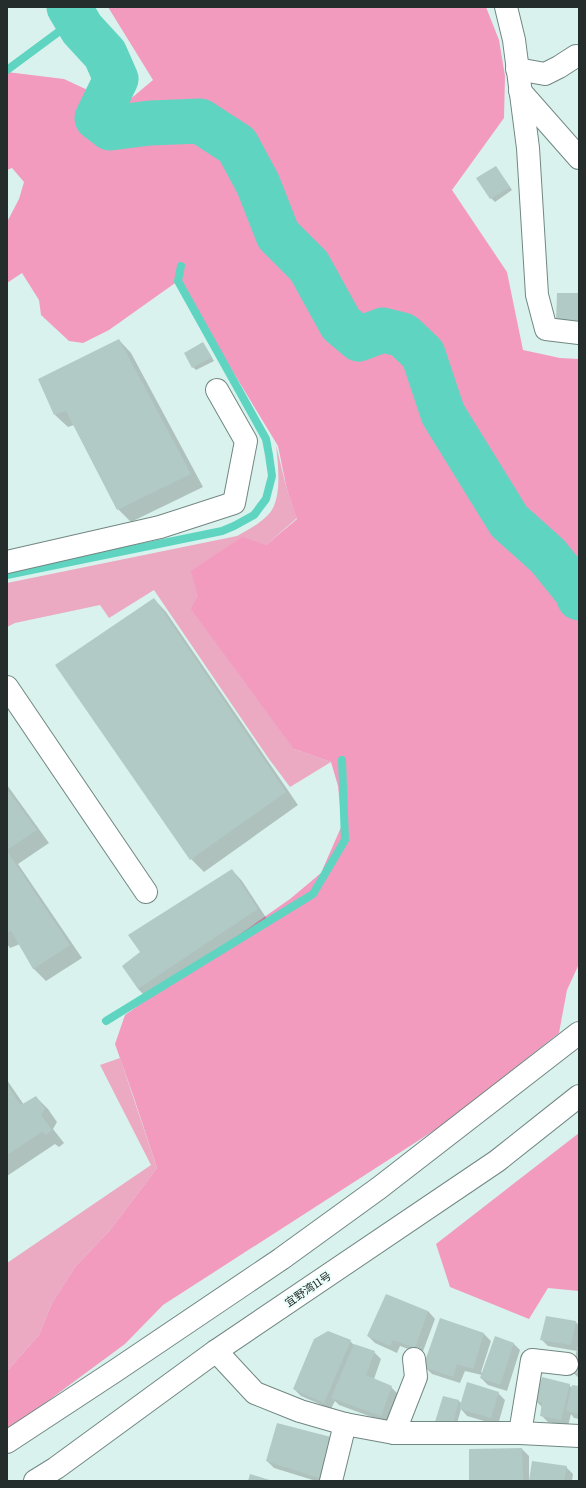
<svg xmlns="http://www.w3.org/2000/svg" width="586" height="1488" font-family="Literata,'Noto Sans JP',serif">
  <rect width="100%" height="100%" fill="#daf2ed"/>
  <g fill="#eba9c2">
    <path d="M276,445L287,490L297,518L266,545L294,749L331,762L290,787L269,759L154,590L109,618L100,605L15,623L7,627V583L237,536C248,530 259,524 268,515C283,500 278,464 276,445Z"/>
    <path d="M120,1058L157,1168L110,1230L75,1267L52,1303L39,1335L7,1371V1263L151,1165L100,1065Z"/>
  </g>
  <g fill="#f29bbe">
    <path d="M108,7H486L499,40L505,76L504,118L452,190L507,272L523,350L560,358L579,359V964L567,990L559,1033L441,1126L163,1305L125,1344L7,1431V1371L39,1335L52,1303L75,1267L110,1230L157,1168L134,1098L115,1044L125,1015L290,899L321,873L342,825L338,786L331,762L294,749L191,609L198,596L191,571L242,537L266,545L297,519L287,490L278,446L178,281L109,330L83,343L69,341L41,315L39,300L22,273L7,283V222L19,199L24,182L12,168L7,170V72L64,79L122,106L153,80Z"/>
    <path d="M579,1133V1291L548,1288L529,1319L450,1287L436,1244Z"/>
  </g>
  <g fill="#0003">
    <path d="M496,167L512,190L495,202L491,198Z"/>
    <path d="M119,340L131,353L203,487L131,522L118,509L74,425L68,427L55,415Z"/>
    <path d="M203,343L214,361L196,370L193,367Z"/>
    <path d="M154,599L166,612L298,805L204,872L191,859Z"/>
    <path d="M7,785L49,843L18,864L82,958L46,981L33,968L20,944L10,948L7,944Z"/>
    <path d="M232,870L242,881L267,919L148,999L138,989L142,953Z"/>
    <path d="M7,1080L24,1105L36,1097L48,1109L57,1122L53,1129L64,1143L59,1147L55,1144L7,1176Z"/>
    <path d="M428,1311L435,1319L422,1354L400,1346L397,1353L375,1343L368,1336Z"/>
    <path d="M440,1319L484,1334L491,1341L481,1372L483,1373L513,1343L520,1350L507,1391L488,1385L481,1378L482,1375L465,1371L460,1383L432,1374L425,1367Z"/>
    <path d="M576,1322L579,1326V1378L572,1372L577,1351L548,1346L541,1339Z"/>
    <path d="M350,1341L354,1345L374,1352L381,1359L374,1379L391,1387L398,1394L388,1423L339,1405L335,1401L331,1409L301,1396L294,1389Z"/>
    <path d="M569,1385L572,1388L579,1387V1419L574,1418L571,1414L568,1426L548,1422L541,1415L542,1407L536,1401Z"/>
    <path d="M498,1393L505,1400L498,1425L467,1416L461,1409L455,1431L443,1397L459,1401L462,1404Z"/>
    <path d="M330,1438L327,1481H316L274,1468L267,1461Z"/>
    <path d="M522,1449L529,1456V1480L566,1467L573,1474L572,1481H470Z"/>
  </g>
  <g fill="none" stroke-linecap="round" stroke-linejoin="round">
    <g stroke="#5fd5c1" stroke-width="8">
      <path d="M7,70L76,19"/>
      <path d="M7,575L222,531L234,526L254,515L266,499L272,476L269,455L266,439L178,281L181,266"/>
      <path d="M106,1021L313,894L345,840L342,760"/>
    </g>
    <path stroke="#5fd5c1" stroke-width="45" d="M69,7L82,29L105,54L116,79L97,118L110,128L150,123L200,121L237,145L258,184L278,235L309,266L341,324L359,339L383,330L403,335L423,354L443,414L509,521L548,556L577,592L579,598"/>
  </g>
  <g fill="#b2cac5">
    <path d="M496,166L510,187L490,199L476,178Z"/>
    <path d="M557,293H579V323L556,322Z"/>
    <path d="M119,339L191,474L117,510L66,411L54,415L38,379Z"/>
    <path d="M203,342L212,357L192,368L184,353Z"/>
    <path d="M154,598L286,792L190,860L55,665Z"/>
    <path d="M7,789L37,830L7,850Z"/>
    <path d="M7,851L70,945L33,969L11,931L7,932Z"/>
    <path d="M232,869L258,909L138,989L122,966L140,952L128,935Z"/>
    <path d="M7,1085L21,1105L36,1096L45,1109L41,1115L52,1130L46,1135L42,1132L7,1155Z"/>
    <path d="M386,1294L428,1311L415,1348L393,1340L390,1346L367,1336Z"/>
    <path d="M546,1316L576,1321L571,1345L540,1340Z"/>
    <path d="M440,1318L484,1333L473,1369L457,1364L453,1377L423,1367Z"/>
    <path d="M328,1331L351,1340L324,1403L293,1389L314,1339Z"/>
    <path d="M495,1336L514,1343L500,1385L480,1378Z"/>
    <path d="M354,1344L375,1351L366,1375L392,1386L381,1416L331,1398Z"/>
    <path d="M578,1346L579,1347V1374L571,1372Z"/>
    <path d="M542,1377L570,1384L561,1420L540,1416L542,1403L535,1401Z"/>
    <path d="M467,1382L499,1392L491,1418L459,1409Z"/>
    <path d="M572,1385L579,1386V1414L566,1411Z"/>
    <path d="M443,1396L459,1400L452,1428L434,1425Z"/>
    <path d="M277,1423L331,1437L319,1478L266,1461Z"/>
    <path d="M522,1448L523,1481H469V1449Z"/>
    <path d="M532,1461L567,1466L564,1481H529Z"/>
    <path d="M250,1474L273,1481H248Z"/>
  </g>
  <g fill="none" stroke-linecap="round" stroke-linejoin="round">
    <defs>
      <g id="minor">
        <path d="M506,7L514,40L528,148L537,295L546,329L579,333"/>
        <path d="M517,69L545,74L559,67L576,56"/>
        <path d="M520,91L579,158"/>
        <path d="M7,562L160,527L234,503L246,441L217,390"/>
        <path d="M7,687L146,892"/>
        <path d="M216,1351L255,1393L300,1411L345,1424L394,1433H520L579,1436"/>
        <path d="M394,1433L416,1377L414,1359"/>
        <path d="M520,1433L532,1360L567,1364"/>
        <path d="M7,1442L115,1371L281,1259L379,1188L579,1033"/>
        <path d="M35,1481L56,1468L216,1351L497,1161L579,1096"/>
        <path d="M331,1481L345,1424"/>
      </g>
    </defs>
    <use href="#minor" stroke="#718782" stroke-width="24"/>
    <use href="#minor" stroke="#fff" stroke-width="22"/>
  </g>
  <g text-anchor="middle" stroke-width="4" stroke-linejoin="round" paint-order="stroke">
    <g font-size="11" fill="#242d2b" stroke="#ebfefa">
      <text transform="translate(308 1289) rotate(-34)" y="4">宜野湾11号</text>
    </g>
  </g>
  <rect width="586" height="1488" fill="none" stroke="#242d2b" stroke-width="16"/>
</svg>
